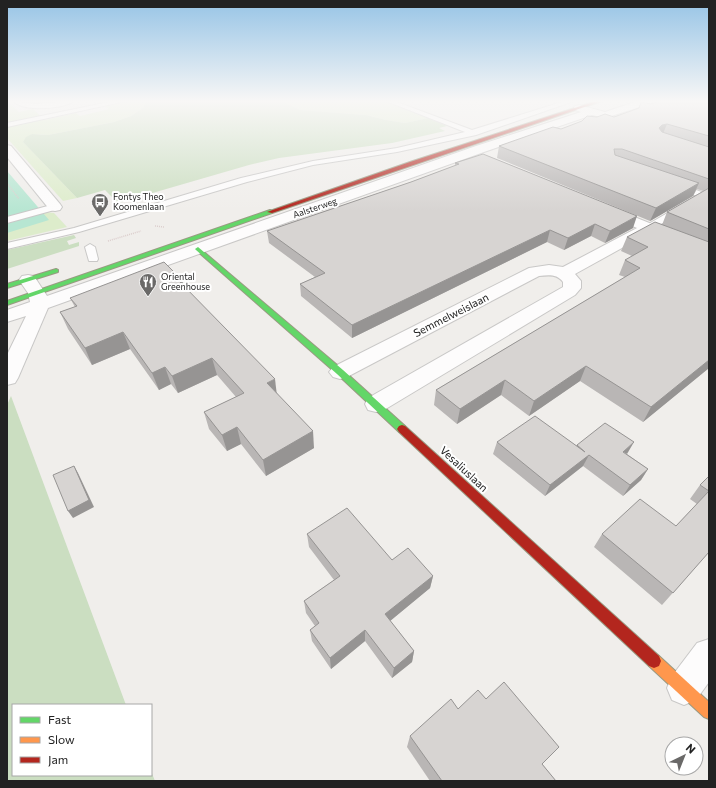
<svg xmlns="http://www.w3.org/2000/svg" width="716" height="788" font-family="Commissioner,sans-serif">
  <rect width="100%" height="100%" fill="#f0eeeb"/>
  <g fill="#ddeccb">
    <path d="M7,101L19,112L33,109L45,120L76,113L80,116L109,109L105,106L130,101H146L143,108L131,116L114,122L48,135L32,134L23,142L77,198L63,201L7,138Z"/>
    <path d="M282,101H353L356,103L368,101H384L428,118L405,123L386,120L366,115L300,110Z"/>
    <path d="M45,212L54,213L67,227L7,241V231L24,218Z"/>
  </g>
  <g fill="#cbdec1">
    <path d="M146,101H282L300,110L366,115L386,120L405,123L428,118L447,126L439,128L445,131L392,143L279,158L249,165L118,203L105,190L77,198L23,142L26,137L32,134L48,135L114,122L131,116L143,108Z"/>
    <path d="M74,235L76,238L67,241L69,245L79,242V246L7,269V250Z"/>
    <path d="M11,396L126,705H13V775H151V771L155,781H7V405Z"/>
  </g>
  <path fill="#b7e6d2" d="M7,171L49,220L7,233Z"/>
  <g fill="none" stroke-linecap="round" stroke-linejoin="round">
    <defs>
      <g id="lane">
        <path d="M13,101L35,104L74,101C63,109 23,112 13,101Z"/>
        <path d="M114,101H126L7,127V123Z"/>
        <path d="M386,101H394L472,130L565,101H574L476,135L397,152L313,165L247,182L79,232L7,249V243L74,228L241,178L313,161L397,148L465,132Z"/>
        <path d="M677,183L707,194L708,196L651,230H645L643,228L645,226L697,196L674,188L673,186Z"/>
        <path d="M55,204L58,205L60,207L58,209L7,223V217Z"/>
        <path d="M90,244L95,247L98,259L97,261H89L85,247Z"/>
      </g>
      <g id="street">
        <path d="M638,101H653L652,103L605,118L592,115L484,152L48,308L18,378L15,383L7,385V355L26,316L7,322V310L30,302L28,293L19,280L22,276L28,275L34,276L47,296L476,146L581,112L575,110L574,108L575,106L579,105L605,112Z"/>
        <path d="M7,145L11,146L60,204L62,207L60,210L55,211L50,210L7,157Z"/>
        <path d="M607,206L709,247V258L649,233L575,274L581,281V288L575,295L384,410L376,412L368,410L365,404L368,398L563,287V282C557,274 549,275 539,276L347,377L340,379L333,377L329,372L333,367L529,268L549,265L563,267L637,228L602,213L600,210L602,207Z"/>
        <path d="M709,639V682L696,700L684,705L672,700L667,688L672,676L697,643Z"/>
      </g>
      <g id="fast">
        <path d="M270,210L272,211V213L7,305V301Z"/>
        <path d="M198,247L343,370L405,426L407,429L405,432H399L337,374L196,250L195,249Z"/>
        <path d="M56,269L58,270V272L7,288V284Z"/>
      </g>
      <path id="slow" d="M654,654L659,656L709,702V719L704,717L649,666L647,661L649,656Z"/>
      <g id="jam">
        <path d="M596,101H602L272,213L267,212L410,162Z"/>
        <path d="M402,425L405,426L659,656L661,661L659,666L654,668L649,666L399,432L397,429L399,426Z"/>
      </g>
    </defs>
    <use href="#lane" stroke="#c9c8c7" stroke-width="2"/>
    <use href="#street" stroke="#c9c8c7" stroke-width="2"/>
    <use href="#fast" stroke="#999a82" stroke-width="2"/>
    <use href="#slow" stroke="#999a82" stroke-width="2"/>
    <use href="#jam" stroke="#999a82" stroke-width="2"/>
    <g stroke="#dccecd" stroke-width="1.5" stroke-dasharray="1 1" stroke-linecap="butt">
      <path d="M7,183L19,199"/>
      <path d="M155,226L164,227"/>
      <path d="M108,241L141,231"/>
    </g>
    <use href="#lane" fill="#fdfcfc" fill-rule="evenodd"/>
    <use href="#street" fill="#fdfcfc" fill-rule="evenodd"/>
    <use href="#fast" fill="#63d668" fill-rule="evenodd"/>
    <use href="#slow" fill="#ff974d" fill-rule="evenodd"/>
    <use href="#jam" fill="#b3261e" fill-rule="evenodd"/>
  </g>
  <g fill="#b9b6b5">
    <path d="M709,101V368L643,422L580,381L529,416L501,395L457,424L434,405L436,390L625,277L619,275L625,260L632,256L621,251L627,237L662,225L667,212L703,191L697,189L693,196L650,221L497,158L499,146L561,129L597,117H614L651,104Z"/>
    <path d="M455,163L633,228L605,243L591,236L564,250L547,242L352,338L301,296L300,284L315,277L269,243L267,231L411,182L455,166Z"/>
    <path d="M184,287L277,393L314,448L266,476L241,444L227,451L209,429L204,412L236,397L217,375L178,393L171,384L159,390L130,349L92,365L68,329L60,312L75,307L70,298Z"/>
    <path d="M497,442L577,445L627,454L648,469L641,480L623,496L583,466L545,496L493,454Z"/>
    <path d="M709,476V552L662,605L594,547L602,534L676,526L697,504L690,499L700,485Z"/>
    <path d="M307,534L392,560L433,576L430,588L390,621L414,651L412,662L392,678L365,641L331,669L312,641L310,630L315,626L306,613L304,601L334,580L309,547Z"/>
    <path d="M458,709L542,764L556,781H430L407,747L410,736Z"/>
  </g>
  <g fill="#969493">
    <path d="M667,124L662,136L659,128L662,125Z"/>
    <path d="M699,183L693,196L650,221L656,208Z"/>
    <path d="M637,216L633,228L605,243L610,231Z"/>
    <path d="M595,224L591,236L564,250L568,238Z"/>
    <path d="M550,230L547,242L352,338V325Z"/>
    <path d="M182,280L187,296L179,281Z"/>
    <path d="M123,332L130,349L92,365L85,348Z"/>
    <path d="M212,358L217,375L178,393L172,376Z"/>
    <path d="M709,360V368L643,422L651,407Z"/>
    <path d="M586,366L580,381L529,416L534,401Z"/>
    <path d="M165,367L171,384L159,390L152,373Z"/>
    <path d="M275,379L277,396L267,383Z"/>
    <path d="M505,380L501,395L457,424L460,409Z"/>
    <path d="M237,427L241,444L227,451L222,435Z"/>
    <path d="M313,431L314,448L266,476L263,460Z"/>
    <path d="M634,442L627,454L623,452Z"/>
    <path d="M589,455L583,466L545,496L550,485Z"/>
    <path d="M74,466L78,473L94,507L73,518L68,511Z"/>
    <path d="M648,469L641,480L623,496L630,485Z"/>
    <path d="M433,576L430,588L384,626L385,614Z"/>
    <path d="M365,630V641L331,669L330,658Z"/>
    <path d="M414,651L412,662L392,678L394,668Z"/>
  </g>
  <g fill="#d7d4d2" stroke="#969493">
    <path d="M659,101H709V136L667,124L662,125L659,128L662,132L709,147V179L622,149H614L615,155L699,183L656,208L499,146L553,127L561,129L582,121L587,116L597,117L605,114L614,117L639,108L641,102L651,104Z"/>
    <path d="M483,154L637,216L610,231L595,224L568,238L550,230L352,325L300,284L325,273L267,231L411,182L459,164L455,163Z"/>
    <path d="M709,188V229L667,212Z"/>
    <path d="M655,222L709,242V360L651,407L586,366L534,401L505,380L460,409L436,390L640,268L625,260L648,247L627,237Z"/>
    <path d="M164,262L182,280L179,281L275,379L267,383L313,431L263,460L237,427L222,435L204,412L244,393L212,358L172,376L165,367L152,373L123,332L85,348L60,312L77,306L70,298Z"/>
    <path d="M535,416L585,452L577,445L605,423L634,442L623,452L648,469L630,485L589,455L550,485L497,442Z"/>
    <path d="M74,466L89,500L68,511L53,475Z"/>
    <path d="M709,476V552L673,593L602,534L640,499L676,526L709,491L700,485Z"/>
    <path d="M347,508L392,560L408,548L433,576L385,614L414,651L394,668L365,630L330,658L310,630L319,623L304,601L340,576L307,534Z"/>
    <path d="M504,682L559,747L542,764L556,781H442L410,736L451,699L458,709L478,690L486,699Z"/>
  </g>
  <linearGradient id="sky" x2="0" y2="1"><stop stop-color="#97c4e6"/><stop offset="0.48" stop-color="#f8f7f6"/><stop offset="1" stop-color="#f8f7f6" stop-opacity="0"/></linearGradient>
  <rect width="716" height="211" fill="url(#sky)"/>
  <defs>
    <symbol id="bus-pin" viewBox="-11 -11 22 30"><path d="M0 17L-7.5 6A9.5 9.5 0 1 1 7.5 6Z" fill="#6a6968" stroke="#fff"/><path d="M-5-6H5V4H4V6H2V4H-2V6H-4V4H-5ZM-3.5-4V0h7V-4ZM-3.5 1.2v1.5H-2V1.2ZM2 1.2v1.5H3.5V1.2Z" fill="#fff"/></symbol>
    <symbol id="restaurant-pin" viewBox="-11 -11 22 30"><path d="M0 17L-7.5 6A9.5 9.5 0 1 1 7.5 6Z" fill="#6a6968" stroke="#fff"/><path d="M-5-6h1v4h1v-4h1v4h1v-4h1v5L-1.5 .5V6h-2V.5L-5-1ZM5-6V6H3V1.5H1.5Q1.5-4 5-6Z" fill="#fff"/></symbol>
  </defs>
  <g fill-rule="evenodd">
    <use href="#bus-pin" x="90" y="192" width="20" height="27"/>
    <use href="#restaurant-pin" x="138" y="272" width="20" height="27"/>
  </g>
  <g text-anchor="middle" stroke-width="4" stroke-linejoin="round" paint-order="stroke">
    <g font-size="9" fill="#222" stroke="#fff" text-anchor="start">
      <text x="113" y="200">Fontys Theo<tspan x="113" dy="10">Koomenlaan</tspan></text>
      <text x="161" y="280">Oriental<tspan x="161" dy="10">Greenhouse</tspan></text>
    </g>
    <g font-size="9" fill="#222" stroke="#fff">
      <text transform="translate(315 208) rotate(-19)" y="3">Aalsterweg</text>
    </g>
    <g font-size="11" fill="#222" stroke="#fff">
      <text transform="translate(451 315) rotate(-27)" y="4">Semmelweislaan</text>
      <text transform="translate(464 469) rotate(43)" y="4">Vesaliuslaan</text>
    </g>
  </g>
  <rect width="716" height="788" fill="none" stroke="#222222" stroke-width="16"/>
  <rect x="12" y="704" width="140" height="72" fill="#ffffff" stroke="#a7a7a7"/>
  <rect x="20" y="717" width="20" height="6" fill="#63d668" stroke="#a7a7a7"/>
  <text x="48" y="724" font-size="12" fill="#222222">Fast</text>
  <rect x="20" y="737" width="20" height="6" fill="#ff974d" stroke="#a7a7a7"/>
  <text x="48" y="744" font-size="12" fill="#222222">Slow</text>
  <rect x="20" y="757" width="20" height="6" fill="#b3261e" stroke="#a7a7a7"/>
  <text x="48" y="764" font-size="12" fill="#222222">Jam</text>
  <g transform="translate(684 756) rotate(43)"><circle r="19" fill="#ffffff" stroke="#a7a7a7"/>
  <path d="M0-3L7 15L0 10L-7 15Z" fill="#6a6968"/>
  <text y="-6" font-size="11" font-weight="bold" text-anchor="middle" fill="#222222">N</text>
  </g>
</svg>
